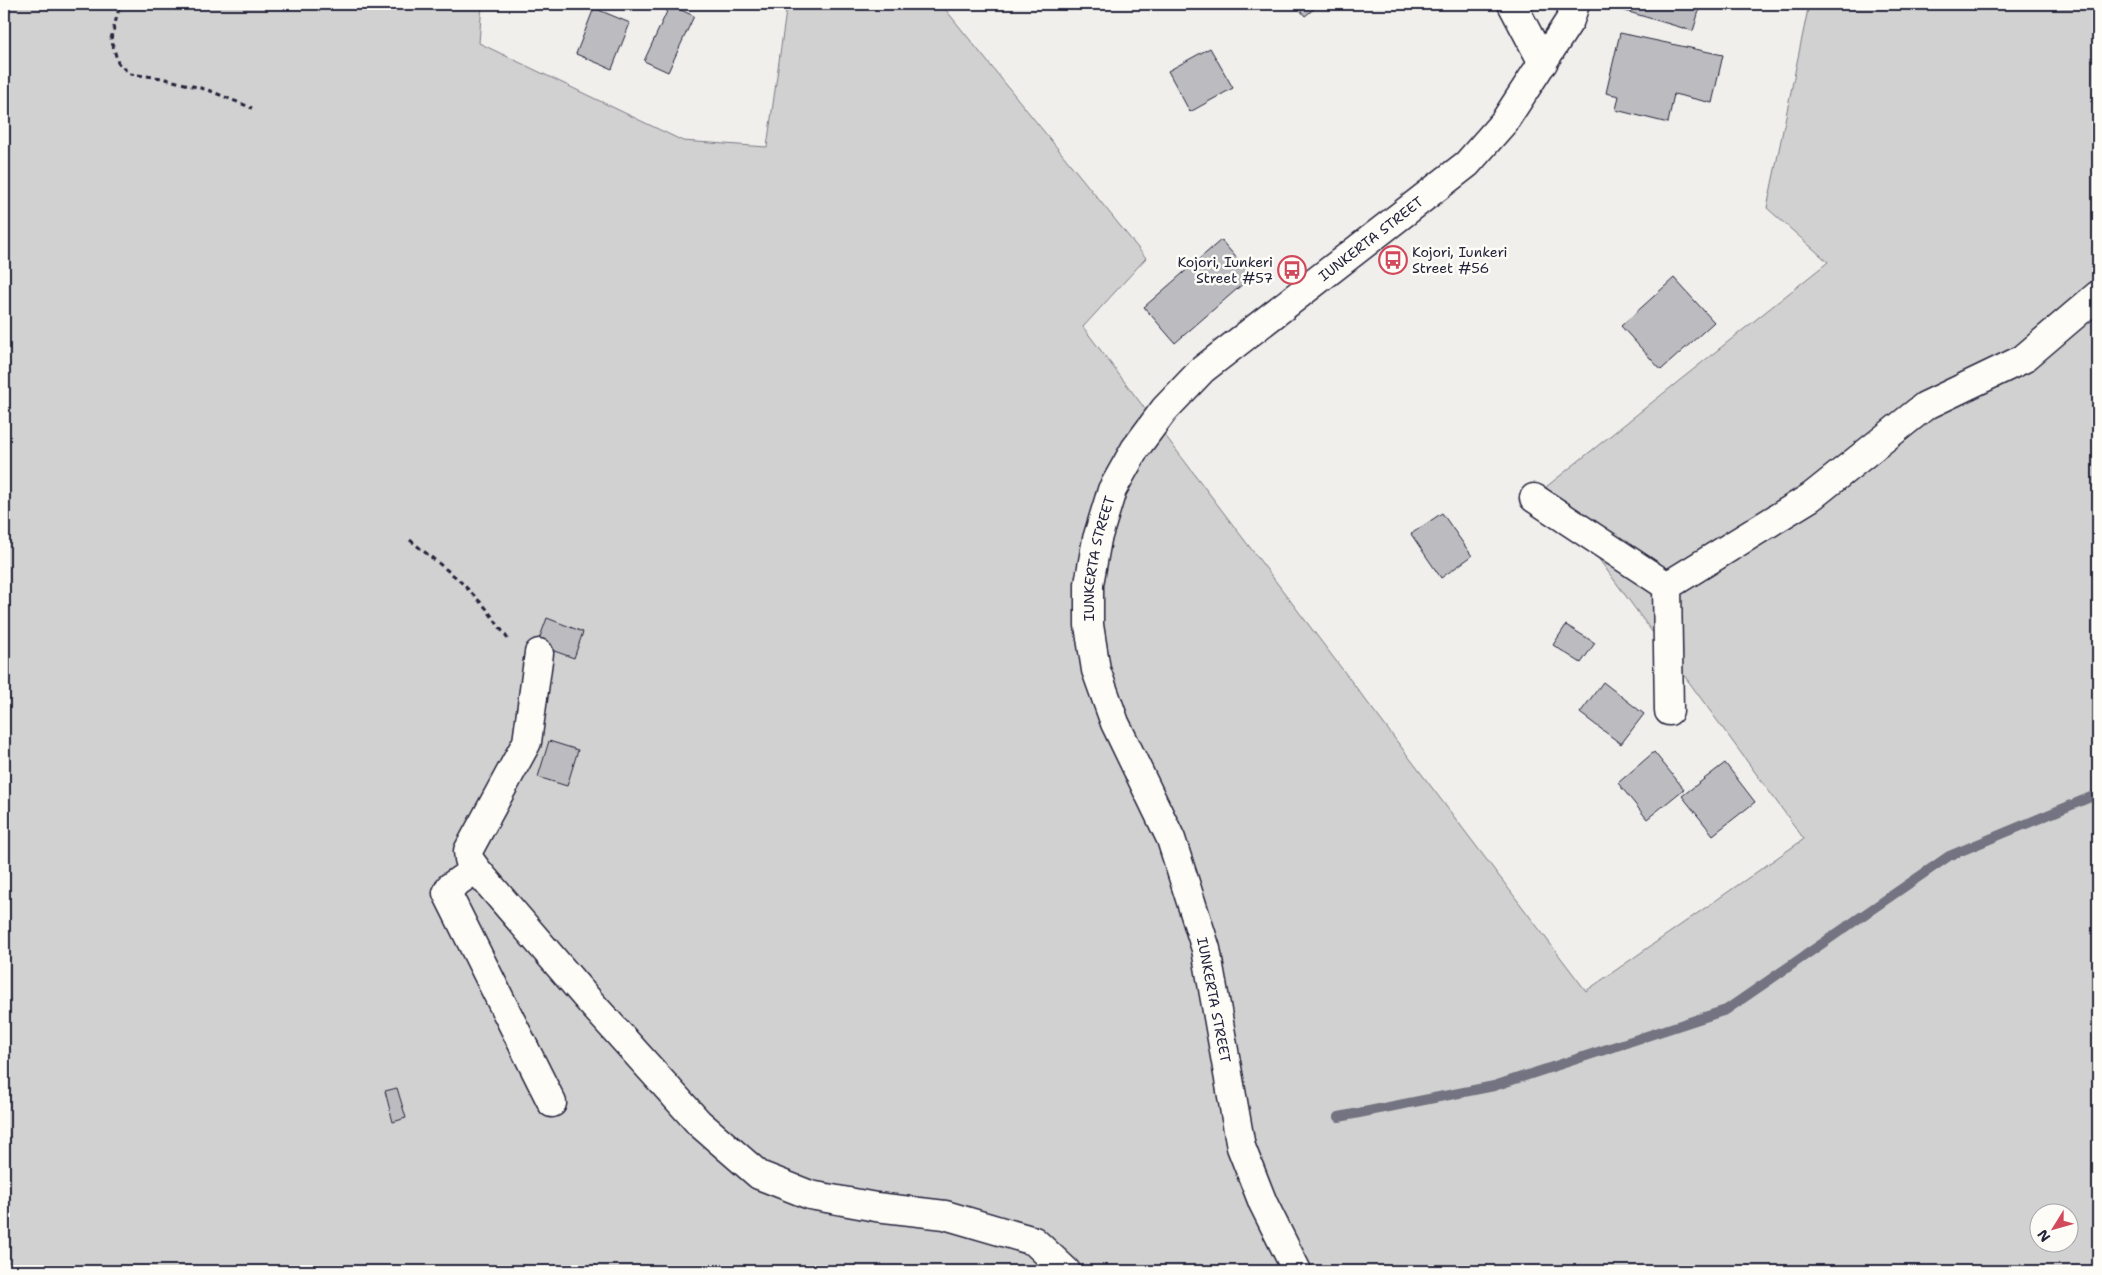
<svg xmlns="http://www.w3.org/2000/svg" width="2102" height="1275" font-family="'Shantell Sans',sans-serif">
  <rect width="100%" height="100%" fill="#f0efec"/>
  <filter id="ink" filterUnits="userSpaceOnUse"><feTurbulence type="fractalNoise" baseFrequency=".02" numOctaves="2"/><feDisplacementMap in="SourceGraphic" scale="10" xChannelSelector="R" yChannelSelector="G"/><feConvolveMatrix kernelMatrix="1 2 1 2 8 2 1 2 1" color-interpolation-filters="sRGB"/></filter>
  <g filter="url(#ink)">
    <path fill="#d2d1d1" stroke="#7a7a86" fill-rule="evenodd" d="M4,4H482L479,43L683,141L767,147L787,4H941L1146,258L1083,327L1586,991L1804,839L1546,487L1828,262L1767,208L1809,4L2098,8V1271H4ZM2040,1212H2070V1242H2040Z"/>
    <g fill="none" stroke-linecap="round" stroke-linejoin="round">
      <path stroke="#737381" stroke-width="10" d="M1339,1117L1494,1086L1726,1010L1949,856L2098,794"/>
    </g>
    <g fill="#bcbcc0" stroke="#22223b">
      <path d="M1295,4H1320L1305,16Z"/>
      <path d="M1624,4H1701L1693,31L1622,10Z"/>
      <path d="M670,5L694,16L668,72L644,61Z"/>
      <path d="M594,8L630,23L612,69L576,54Z"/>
      <path d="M1620,33L1723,55L1712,103L1674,94L1668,123L1616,110L1619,96L1606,93Z"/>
      <path d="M1210,48L1233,88L1190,112L1168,71Z"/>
      <path d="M1221,240L1252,276L1175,343L1144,307Z"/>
      <path d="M1674,278L1714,322L1661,370L1621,326Z"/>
      <path d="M1442,513L1472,556L1441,578L1411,534Z"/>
      <path d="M547,618L583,632L574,658L537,645Z"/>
      <path d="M1566,625L1595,643L1581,663L1553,645Z"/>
      <path d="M1603,682L1644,714L1621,744L1580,713Z"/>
      <path d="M549,741L578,750L567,786L538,777Z"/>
      <path d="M1654,752L1684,789L1647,819L1618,783Z"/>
      <path d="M1725,763L1755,802L1713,835L1682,796Z"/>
      <path d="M397,1088L406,1118L393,1122L385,1091Z"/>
    </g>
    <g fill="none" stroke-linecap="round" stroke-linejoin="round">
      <defs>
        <g id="minor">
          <path d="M1512,4L1543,63"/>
          <path d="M1534,498L1667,586"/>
          <path d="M539,653L527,742L468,851L469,859L476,869L591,1003L699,1123L759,1175L810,1195L876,1207L945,1215L1034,1241L1066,1271"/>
          <path d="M1669,711L1667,586L1811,497L1925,406L2023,359L2098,295"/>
          <path d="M476,869L450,887L447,893L552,1103"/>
        </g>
        <g id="major">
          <path id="s1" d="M1297,1271L1263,1203L1241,1147L1206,949L1171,839L1115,723L1096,670L1089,625V584L1097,539L1112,490L1135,449L1164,410L1202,370L1467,164L1504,122L1570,20L1575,4"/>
        </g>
      </defs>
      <use href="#minor" stroke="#22223b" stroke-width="31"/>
      <use href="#major" stroke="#22223b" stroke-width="31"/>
      <g stroke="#22223b" stroke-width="3" stroke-dasharray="5 4" stroke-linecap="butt">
        <path d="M128,4L118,12L111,39L118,63L130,74L162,78L208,90L252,108"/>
        <path d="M410,540L458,579L486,608L510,642"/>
      </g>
      <use href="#minor" stroke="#fdfcf7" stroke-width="28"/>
      <use href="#major" stroke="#fdfcf7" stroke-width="28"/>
    </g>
  </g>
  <defs>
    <symbol id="bus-ring" viewBox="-11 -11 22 22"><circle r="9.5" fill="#fdfcf7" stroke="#d1495b" stroke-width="1.5"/><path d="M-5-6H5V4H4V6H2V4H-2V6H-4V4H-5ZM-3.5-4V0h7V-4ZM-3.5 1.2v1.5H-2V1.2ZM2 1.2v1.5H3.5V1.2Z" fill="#d1495b"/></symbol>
  </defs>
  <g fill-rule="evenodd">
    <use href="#bus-ring" x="1377" y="244" width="32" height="32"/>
    <use href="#bus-ring" x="1276" y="254" width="32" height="32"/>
  </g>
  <g text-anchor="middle" stroke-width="5" stroke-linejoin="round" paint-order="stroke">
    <g font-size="14" fill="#22223b" stroke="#fdfcf7">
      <text dy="5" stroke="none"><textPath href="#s1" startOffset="1186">IUNKERTA STREET</textPath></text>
      <text dy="5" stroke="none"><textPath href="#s1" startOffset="751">IUNKERTA STREET</textPath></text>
      <text transform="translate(1214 1000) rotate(79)" y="5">IUNKERTA STREET</text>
    </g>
    <g font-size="14" fill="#22223b" stroke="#fdfcf7" text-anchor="start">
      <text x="1412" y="257">Kojori, Iunkeri<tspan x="1412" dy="16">Street #56</tspan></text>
      <text x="1273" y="267" text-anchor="end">Kojori, Iunkeri<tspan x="1273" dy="16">Street #57</tspan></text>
    </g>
  </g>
  <rect width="2102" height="1275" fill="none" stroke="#fdfcf7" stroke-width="20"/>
  <rect x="10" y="10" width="2082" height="1255" fill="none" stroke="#22223b" stroke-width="2" filter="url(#ink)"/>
  <g transform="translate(2054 1228) rotate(233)"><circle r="24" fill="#fdfcf7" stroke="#a5a5ac"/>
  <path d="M0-4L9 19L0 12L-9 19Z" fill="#d1495b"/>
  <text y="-8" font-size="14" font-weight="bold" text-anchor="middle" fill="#22223b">N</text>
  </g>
</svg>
